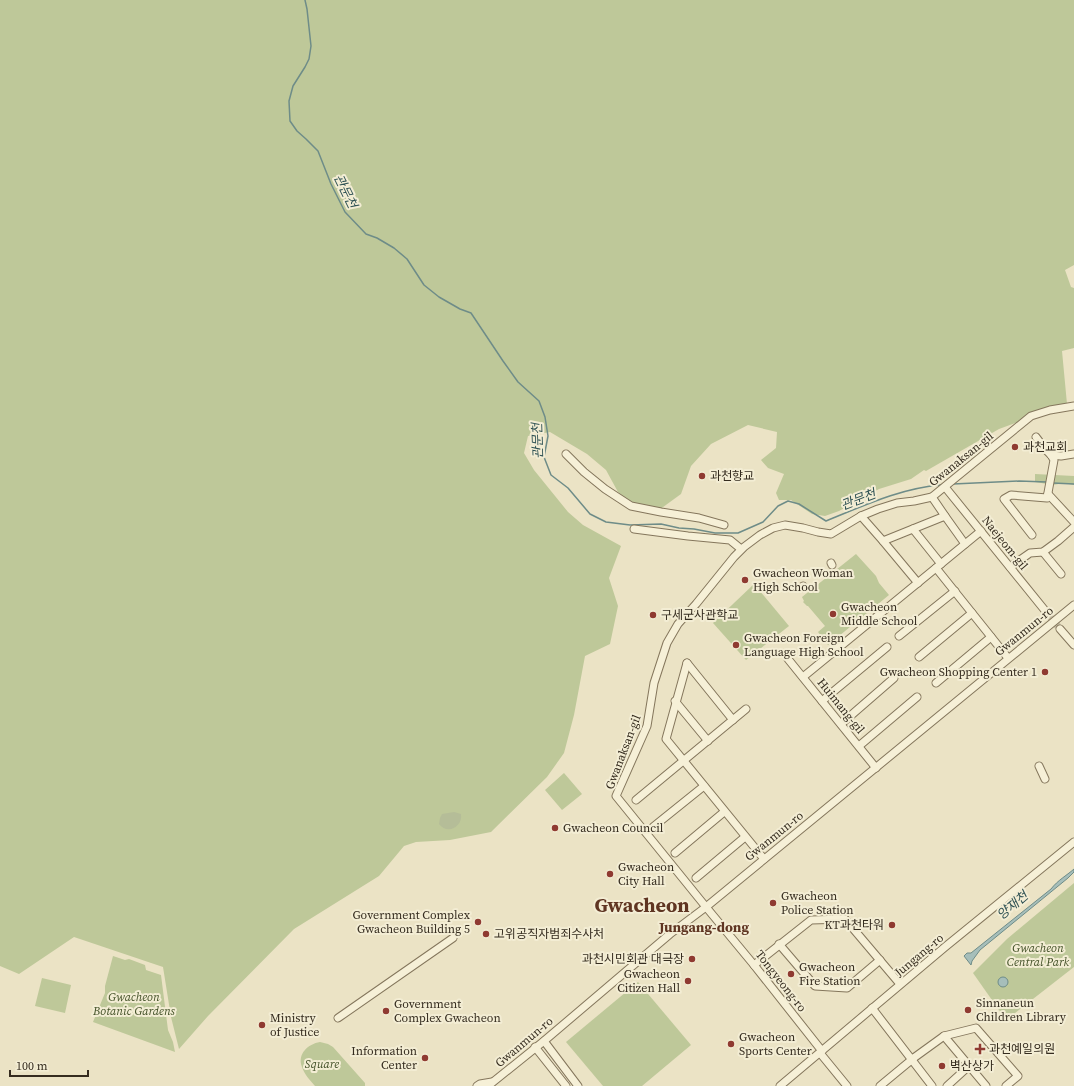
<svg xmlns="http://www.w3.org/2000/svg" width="1074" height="1086" font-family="'Source Serif 4','Noto Sans KR',serif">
  <rect width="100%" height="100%" fill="#ebe3c5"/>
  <g fill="#bec899">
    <path d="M0,0H1074V265L1065,270L1071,287L1074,288V348L1062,351L1067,404L999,429L926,471L924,470L911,479L879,489L839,511L825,516L812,514L791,500H779L776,493L784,474L768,468L761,460L776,448L777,432L748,425L711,444L691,466L681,494L659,510L636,507L618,492L606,470L587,454L550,432L528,436L524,453L534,470L568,512L583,525L621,546L609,578L618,606L610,644L585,656L574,715L564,753L547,777L491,832L450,840L416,842L404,846L379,876L294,929L208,1016L179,1049L171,1017L163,967L74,937L19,974L0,966Z"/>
    <path d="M1035,474L1074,476V485L1064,483L1053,485L1035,482Z"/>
    <path d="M856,554L876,576L879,583L889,595L828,645L818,632L825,626L808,606H807L803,602L804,601L802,597Z"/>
    <path d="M754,584L789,626L746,660L713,623Z"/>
    <path d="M564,773L582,794L562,810L545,790Z"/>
    <path d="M1074,883V967L1006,1020L973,973L1007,939Z"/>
    <path d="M113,956L125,960L129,959L145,965L146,970L161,975L168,1030L173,1042L175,1052L93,1022L105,993V986Z"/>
    <path d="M42,978L71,985L65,1013L35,1006Z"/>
    <path d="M638,982L691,1045L642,1086H603L566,1042Z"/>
    <path d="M320,1042L328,1044L333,1047L365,1083V1086H315C310,1080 304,1074 302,1067C297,1054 308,1044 320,1042Z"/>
  </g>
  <path fill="#b5bd98" d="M454,812L461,814C463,827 447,835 439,824L440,818L442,814Z"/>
  <g fill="#a6beba" stroke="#6e8c88">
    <path d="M1074,869V872L1068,878L980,950L972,961L971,965L964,956L967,953H971L1051,889C1058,880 1066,876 1074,869Z"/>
    <circle cx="1003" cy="982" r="5"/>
  </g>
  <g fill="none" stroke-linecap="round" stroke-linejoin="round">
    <g stroke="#6e8c88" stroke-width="1.5">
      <path d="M305,0L307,9L311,46L309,59L305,67L293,86L289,101L290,121L297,131L306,139L318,151L331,184L345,212L366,234L377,238L394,248L407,259L424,285L439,297L460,309L471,313L503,361L518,382L539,401L545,417L548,436L544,457L551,475L568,488L590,514L606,522L630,525L661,524L679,528L694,529L715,533H738L763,522L778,506L788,501L799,504L826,521C863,506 901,488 941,485"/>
      <path d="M1053,483L1074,484"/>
      <path d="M953,484L1019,481L1047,482"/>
    </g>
    <path stroke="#c7bea4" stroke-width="7" stroke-dasharray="7 3.5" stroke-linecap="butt" d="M1047,613L1060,629"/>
    <defs>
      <g id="minor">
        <path d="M566,454L584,472L605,489L631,506L661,512L699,518L724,525"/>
        <path d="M1051,455L1061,456L1074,454"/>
        <path d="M945,487L1047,613"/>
        <path d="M1048,494L1074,522"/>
        <path d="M932,497L945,516"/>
        <path d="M861,516L883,541"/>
        <path d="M634,529L688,536L730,540L741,549"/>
        <path d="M913,529L941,564"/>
        <path d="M1032,535L1004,499L1011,495L1047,498L1054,460L1051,455L1045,449L1036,437"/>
        <path d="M1043,552L1061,574"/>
        <path d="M831,563L832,565"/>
        <path d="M1010,567L1030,553L1043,552L1058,541L1074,527"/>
        <path d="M936,568L1008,658"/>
        <path d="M918,583L883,541L945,516L965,544"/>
        <path d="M803,586L804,588"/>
        <path d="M1060,629L1074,645"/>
        <path d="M899,636L955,591"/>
        <path d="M919,657L972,613"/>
        <path d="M788,659L876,768"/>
        <path d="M687,663L666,739L764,859"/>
        <path d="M687,663L733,720"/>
        <path d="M803,677L981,531"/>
        <path d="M936,683L991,637"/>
        <path d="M675,701L708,741"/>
        <path d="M822,701L887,647"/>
        <path d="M841,724L894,678"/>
        <path d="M859,746L917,697"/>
        <path d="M1039,766L1045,779"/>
        <path d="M636,800L746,709"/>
        <path d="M653,827L704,786"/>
        <path d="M675,853L724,812"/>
        <path d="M696,878L745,837"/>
        <path d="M779,944L815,986L847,988L880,960"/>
        <path d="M754,965L811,920L845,919L900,984"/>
        <path d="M872,1008L932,1086"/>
        <path d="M338,1018L453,938"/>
        <path d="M944,1036L986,1086"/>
        <path d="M544,1041L578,1086"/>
        <path d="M535,1047L566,1086"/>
        <path d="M822,1051L754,965L706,907L616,796L647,726L654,683L667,643L678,624L696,604L734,557L744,547L760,535L773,528L785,525L803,528L818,532L831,534L861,516L878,509L897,503L914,501L932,497L1031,416L1050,410L1074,406"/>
        <path d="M820,1053L847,1086"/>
        <path d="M477,1086L480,1084L492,1082"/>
        <path d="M488,1086L544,1041L670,934L706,907L1074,605"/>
        <path d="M780,1086L945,947L1074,842"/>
        <path d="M880,1086L915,1057L944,1036L976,1028L1018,1076L1006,1086"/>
        <path d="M947,1086L969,1066"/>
      </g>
    </defs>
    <use href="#minor" stroke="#84765c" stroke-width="9"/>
    <use href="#minor" stroke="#f6f0d7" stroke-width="7"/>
  </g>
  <g fill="#8f3a31" stroke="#f3edd4" stroke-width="1.5">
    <circle cx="1015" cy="447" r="4"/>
    <circle cx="702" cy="476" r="4"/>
    <circle cx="745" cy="580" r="4"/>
    <circle cx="833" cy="614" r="4"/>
    <circle cx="653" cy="615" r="4"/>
    <circle cx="736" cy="645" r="4"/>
    <circle cx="1045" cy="672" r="4"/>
    <circle cx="555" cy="828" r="4"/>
    <circle cx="610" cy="874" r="4"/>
    <circle cx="773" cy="903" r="4"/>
    <circle cx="478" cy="922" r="4"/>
    <circle cx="892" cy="925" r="4"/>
    <circle cx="486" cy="934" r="4"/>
    <circle cx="692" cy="959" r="4"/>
    <circle cx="791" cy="974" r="4"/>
    <circle cx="688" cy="981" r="4"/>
    <circle cx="968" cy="1010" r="4"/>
    <circle cx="386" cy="1011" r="4"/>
    <circle cx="262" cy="1025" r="4"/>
    <circle cx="731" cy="1044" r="4"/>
    <path d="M978 1043h4v4h4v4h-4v4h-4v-4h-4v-4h4z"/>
    <circle cx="425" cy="1058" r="4"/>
    <circle cx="942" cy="1066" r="4"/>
  </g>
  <g text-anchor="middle" stroke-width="4" stroke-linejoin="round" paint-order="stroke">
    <g font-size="12" fill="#352c1f" stroke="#f3edd4" text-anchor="start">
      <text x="1023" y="451">과천교회</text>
      <text x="710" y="480">과천향교</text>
      <text x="753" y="577">Gwacheon Woman<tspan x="753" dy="14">High School</tspan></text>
      <text x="841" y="611">Gwacheon<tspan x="841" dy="14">Middle School</tspan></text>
      <text x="661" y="619">구세군사관학교</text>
      <text x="744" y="642">Gwacheon Foreign<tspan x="744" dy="14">Language High School</tspan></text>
      <text x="1037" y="676" text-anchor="end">Gwacheon Shopping Center 1</text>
      <text x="563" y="832">Gwacheon Council</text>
      <text x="618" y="871">Gwacheon<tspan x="618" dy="14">City Hall</tspan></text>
      <text x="781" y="900">Gwacheon<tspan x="781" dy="14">Police Station</tspan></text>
      <text x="470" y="919" text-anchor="end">Government Complex<tspan x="470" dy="14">Gwacheon Building 5</tspan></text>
      <text x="884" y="929" text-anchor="end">KT과천타워</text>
      <text x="494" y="938">고위공직자범죄수사처</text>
      <text x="684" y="963" text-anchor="end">과천시민회관 대극장</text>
      <text x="799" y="971">Gwacheon<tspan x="799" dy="14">Fire Station</tspan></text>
      <text x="680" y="978" text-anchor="end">Gwacheon<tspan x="680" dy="14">Citizen Hall</tspan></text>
      <text x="976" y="1007">Sinnaneun<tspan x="976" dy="14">Children Library</tspan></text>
      <text x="394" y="1008">Government<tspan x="394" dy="14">Complex Gwacheon</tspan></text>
      <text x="270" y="1022">Ministry<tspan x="270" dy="14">of Justice</tspan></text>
      <text x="739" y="1041">Gwacheon<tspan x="739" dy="14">Sports Center</tspan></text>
      <text x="989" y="1053">과천예일의원</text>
      <text x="417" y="1055" text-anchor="end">Information<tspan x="417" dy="14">Center</tspan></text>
      <text x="950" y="1070">벽산상가</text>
    </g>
    <g font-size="12" fill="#352c1f" stroke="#f3edd4">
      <text transform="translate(961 459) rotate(-39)" y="4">Gwanaksan-gil</text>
      <text transform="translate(1005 543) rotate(51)" y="4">Naejeom-gil</text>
      <text transform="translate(1024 631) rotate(-39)" y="4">Gwanmun-ro</text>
      <text transform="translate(841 706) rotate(51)" y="4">Huimang-gil</text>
      <text transform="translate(623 752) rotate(-69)" y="4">Gwanaksan-gil</text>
      <text transform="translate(774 836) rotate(-39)" y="4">Gwanmun-ro</text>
      <text transform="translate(919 955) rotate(-40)" y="4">Jungang-ro</text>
      <text transform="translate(781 981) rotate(52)" y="4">Tongyeong-ro</text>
      <text transform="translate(524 1042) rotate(-40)" y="4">Gwanmun-ro</text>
    </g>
    <g font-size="12" font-style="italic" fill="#425027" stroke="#f3edd4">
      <text x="1038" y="952">Gwacheon<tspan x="1038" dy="14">Central Park</tspan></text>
      <text x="134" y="1001">Gwacheon<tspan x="134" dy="14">Botanic Gardens</tspan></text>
      <text x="322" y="1068">Square</text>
    </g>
    <g font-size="13" font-style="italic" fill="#2f5254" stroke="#f3edd4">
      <text transform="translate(346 191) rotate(64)" y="5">관문천</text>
      <text transform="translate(537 441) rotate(-92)" y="5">관문천</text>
      <text transform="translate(858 499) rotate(-21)" y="5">관문천</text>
      <text transform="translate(1012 905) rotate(-40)" y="5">양재천</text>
    </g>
    <g font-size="14" font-weight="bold" fill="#5f3522" stroke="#f3edd4">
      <text x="704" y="932">Jungang-dong</text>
    </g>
    <g font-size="20" font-weight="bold" fill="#5f3522" stroke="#f3edd4">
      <text x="642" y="912">Gwacheon</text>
    </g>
  </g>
  <path d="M10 1070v6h78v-6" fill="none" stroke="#352c1f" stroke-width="2"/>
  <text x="16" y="1070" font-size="12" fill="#352c1f" stroke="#f3edd4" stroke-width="3" paint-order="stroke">100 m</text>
</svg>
